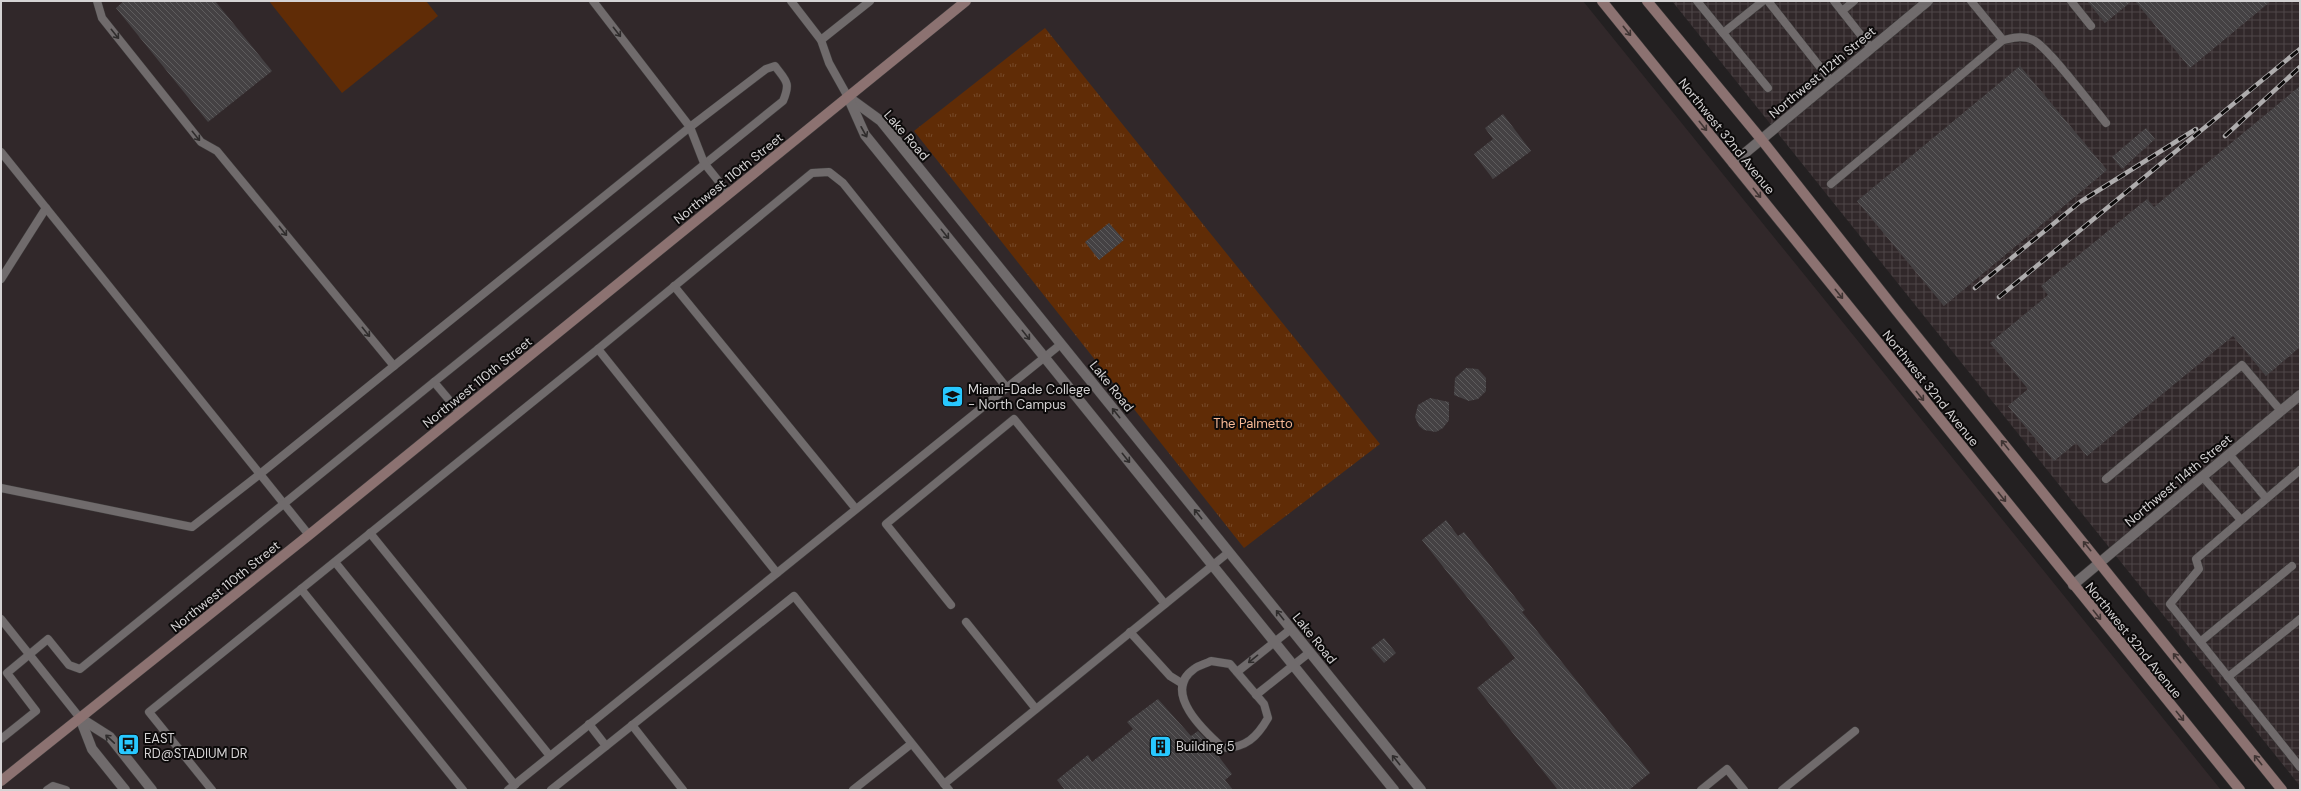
<svg xmlns="http://www.w3.org/2000/svg" width="2301" height="791" font-family="'DM Sans',sans-serif">
  <defs>
    <pattern id="industrial-grid" width="8" height="8" patternUnits="userSpaceOnUse"><rect width="8" height="8" fill="#31282a"/><path d="M0 4h8M4 0v8" fill="none" stroke="#4e4648"/></pattern>
    <pattern id="park-tufts" width="24" height="20" patternUnits="userSpaceOnUse"><rect width="24" height="20" fill="#602c06"/><path d="M3 7l-1-3M5 7V3M7 7l1-3M15 17l-1-3M17 17v-4M19 17l1-3" fill="none" stroke="#764a29"/></pattern>
    <pattern id="building-back-hatch" width="6" height="6" patternUnits="userSpaceOnUse"><rect width="6" height="6" fill="#444143"/><path d="M-1 5l2 2M0 0l6 6M5-1l2 2" fill="none" stroke="#5e5c5d"/></pattern>
  </defs>
  <rect width="100%" height="100%" fill="#232021"/>
  <path fill="#31282a" d="M1,1H1583L2221,790H1Z"/>
  <path fill="url(#industrial-grid)" d="M1672,1H2300V786Z"/>
  <path fill="#602c06" d="M269,1H426L438,16L342,93Z"/>
  <path fill="url(#park-tufts)" d="M1045,28L1380,444L1244,548L914,131Z"/>
  <g fill="url(#building-back-hatch)">
    <path d="M124,1H215L272,71L208,122L116,8Z"/>
    <path d="M2087,1H2132L2105,23Z"/>
    <path d="M2135,1H2271L2190,68Z"/>
    <path d="M2020,66L2107,170L1944,306L1857,201Z"/>
    <path d="M2300,86V347L2266,376L2233,336L2087,456L2076,443L2054,461L2008,406L2028,389L1990,343L2048,295L2041,286L2147,199L2154,207Z"/>
    <path d="M1503,114L1531,151L1493,179L1474,154L1493,139L1485,128Z"/>
    <path d="M2146,128L2155,139L2122,169L2112,157Z"/>
    <path d="M1109,223L1124,240L1099,260L1085,242Z"/>
    <path d="M1466,368L1478,369L1486,378V391L1478,399L1469,401L1454,395L1455,378Z"/>
    <path d="M1430,398L1449,402V420L1443,428L1436,432L1424,430L1419,426L1415,417L1418,405Z"/>
    <path d="M1446,520L1458,536L1464,532L1525,610L1522,612L1650,773L1629,790H1558L1477,688L1515,658L1422,540Z"/>
    <path d="M1384,638L1396,653L1384,663L1371,648Z"/>
    <path d="M1158,699L1191,736L1198,731L1203,736L1232,774L1225,780L1233,790H1065L1057,780L1088,755L1092,762L1133,729L1127,722Z"/>
  </g>
  <g fill="none" stroke-linecap="round" stroke-linejoin="round">
    <defs>
      <g id="lane">
        <path d="M97,1L102,18L201,142L217,151L394,366"/>
        <path d="M791,1L821,40L829,63L848,97"/>
        <path d="M1697,1L1768,88"/>
        <path d="M1768,1L1831,81"/>
        <path d="M1834,1L1871,48"/>
        <path d="M2071,1L2091,26"/>
        <path d="M1842,11L1854,1"/>
        <path d="M1723,33L1763,1"/>
        <path d="M821,40L870,1"/>
        <path d="M2003,40C2013,38 2023,35 2033,40C2047,46 2093,107 2106,123"/>
        <path d="M1,152L309,535"/>
        <path d="M1831,184L2003,40L1971,1"/>
        <path d="M1,279L46,208"/>
        <path d="M674,286L856,509"/>
        <path d="M598,349L812,173L829,172L843,183L1007,388"/>
        <path d="M460,413L434,382L783,101C791,82 786,81 775,66L766,69L690,127L593,1"/>
        <path d="M2229,454L2266,498"/>
        <path d="M2300,470L2196,559L2199,569L2170,604L2300,767"/>
        <path d="M2202,476L2241,520"/>
        <path d="M2106,479L2242,365L2281,411"/>
        <path d="M1,488L192,527L260,474L690,127L704,163L728,193"/>
        <path d="M370,533L550,756"/>
        <path d="M335,562L515,785"/>
        <path d="M301,589L463,790"/>
        <path d="M951,605L886,524L1014,419L1165,604"/>
        <path d="M1,619L80,718"/>
        <path d="M966,622L1036,709"/>
        <path d="M1130,632L1170,676L1183,684"/>
        <path d="M2200,642L2292,566"/>
        <path d="M1211,661L1230,664L1264,704L1268,718C1257,737 1246,748 1223,748C1205,732 1161,692 1194,669C1199,665 1206,664 1211,661Z"/>
        <path d="M1237,672L1291,629"/>
        <path d="M2228,677L2300,619"/>
        <path d="M1256,695L1310,652"/>
        <path d="M589,724L606,746"/>
        <path d="M632,725L683,790"/>
        <path d="M1,739L36,711L7,673L48,639L69,665L80,669L434,382"/>
        <path d="M944,784L1229,552"/>
        <path d="M47,790L53,786L66,790"/>
        <path d="M212,790L149,712L598,349L777,573"/>
        <path d="M508,790L1061,344"/>
        <path d="M551,790L794,596L949,790"/>
        <path d="M853,790L911,744"/>
        <path d="M1701,790L1727,769L1744,790"/>
        <path d="M1782,790L1855,731"/>
      </g>
      <g id="street">
        <path d="M848,97L881,121L1421,790"/>
        <path d="M849,99L865,135L1394,790"/>
        <path d="M1733,163L1928,1"/>
        <path d="M2073,585L2300,395"/>
        <path d="M80,718L110,737L152,790"/>
        <path d="M80,718L92,749L125,790"/>
      </g>
      <g id="secondary">
        <path d="M1602,1L2240,790"/>
        <path d="M1647,1L1761,139L1895,309L2282,790"/>
        <path d="M1,781L309,535L966,1"/>
      </g>
    </defs>
    <use href="#lane" stroke="#3d3a3a" stroke-width="9"/>
    <use href="#street" stroke="#3d3a3a" stroke-width="11"/>
    <use href="#secondary" stroke="#3d3a3a" stroke-width="11"/>
    <use href="#lane" stroke="#706b6c" stroke-width="8"/>
    <use href="#street" stroke="#706b6c" stroke-width="10"/>
    <use href="#secondary" stroke="#8c7271" stroke-width="10"/>
    <defs>
      <g id="rail">
        <path d="M2225,136L2300,67"/>
        <path d="M1975,288L2080,202L2196,129"/>
        <path d="M1999,297L2300,49"/>
      </g>
    </defs>
    <use href="#rail" stroke="#aeacad" stroke-width="4.5"/>
    <use href="#rail" stroke="#0c0a0a" stroke-width="3" stroke-dasharray="9" stroke-linecap="butt"/>
  </g>
  <defs><path id="oneway-shaft" d="M-6 0H5M1.5-3L5.5 0L1.5 3" fill="none" stroke-width="1.6" stroke-linecap="round" stroke-linejoin="round"/></defs>
  <g stroke="#3f3433">
    <use href="#oneway-shaft" transform="translate(1627 31) rotate(51)"/>
    <use href="#oneway-shaft" transform="translate(1703 126) rotate(51)"/>
    <use href="#oneway-shaft" transform="translate(1757 193) rotate(51)"/>
    <use href="#oneway-shaft" transform="translate(1839 294) rotate(51)"/>
    <use href="#oneway-shaft" transform="translate(1920 396) rotate(51)"/>
    <use href="#oneway-shaft" transform="translate(2005 445) rotate(-129)"/>
    <use href="#oneway-shaft" transform="translate(2002 497) rotate(51)"/>
    <use href="#oneway-shaft" transform="translate(2087 546) rotate(-129)"/>
    <use href="#oneway-shaft" transform="translate(2097 615) rotate(51)"/>
    <use href="#oneway-shaft" transform="translate(2177 658) rotate(-129)"/>
    <use href="#oneway-shaft" transform="translate(2180 716) rotate(51)"/>
    <use href="#oneway-shaft" transform="translate(2258 760) rotate(-129)"/>
  </g>
  <g stroke="#2f2c2c">
    <use href="#oneway-shaft" transform="translate(617 32) rotate(52)"/>
    <use href="#oneway-shaft" transform="translate(115 34) rotate(51)"/>
    <use href="#oneway-shaft" transform="translate(864 132) rotate(61)"/>
    <use href="#oneway-shaft" transform="translate(196 136) rotate(51)"/>
    <use href="#oneway-shaft" transform="translate(283 231) rotate(51)"/>
    <use href="#oneway-shaft" transform="translate(945 234) rotate(51)"/>
    <use href="#oneway-shaft" transform="translate(366 332) rotate(51)"/>
    <use href="#oneway-shaft" transform="translate(1026 335) rotate(51)"/>
    <use href="#oneway-shaft" transform="translate(1116 413) rotate(-129)"/>
    <use href="#oneway-shaft" transform="translate(1126 458) rotate(51)"/>
    <use href="#oneway-shaft" transform="translate(1198 514) rotate(-129)"/>
    <use href="#oneway-shaft" transform="translate(1280 615) rotate(-129)"/>
    <use href="#oneway-shaft" transform="translate(1253 659) rotate(141)"/>
    <use href="#oneway-shaft" transform="translate(110 739) rotate(-137)"/>
    <use href="#oneway-shaft" transform="translate(1396 760) rotate(-129)"/>
  </g>
  <defs>
    <symbol id="university-square" viewBox="-11 -11 22 22"><rect x="-9" y="-9" width="18" height="18" rx="4" fill="#28c8ff" stroke="#0c0a0a"/><path d="M0-5L7-2L0 1L-7-2ZM-4 1L0 2.5L4 1V4Q0 6-4 4Z" fill="#111"/></symbol>
    <symbol id="bus-square" viewBox="-11 -11 22 22"><rect x="-9" y="-9" width="18" height="18" rx="4" fill="#28c8ff" stroke="#0c0a0a"/><path d="M-5-6H5V4H4V6H2V4H-2V6H-4V4H-5ZM-3.5-4V0h7V-4ZM-3.5 1.2v1.5H-2V1.2ZM2 1.2v1.5H3.5V1.2Z" fill="#111"/></symbol>
    <symbol id="building-square" viewBox="-11 -11 22 22"><rect x="-9" y="-9" width="18" height="18" rx="4" fill="#28c8ff" stroke="#0c0a0a"/><path d="M-4-6H4V6H1V3H-1V6H-4ZM-2.5-4.3h1.7v1.8h-1.7ZM.8-4.3h1.7v1.8H.8ZM-2.5-1h1.7V.8h-1.7ZM.8-1h1.7V.8H.8Z" fill="#111"/></symbol>
  </defs>
  <g fill-rule="evenodd">
    <use href="#university-square" x="940" y="384" width="25" height="25"/>
    <use href="#bus-square" x="116" y="732" width="25" height="25"/>
    <use href="#building-square" x="1148" y="734" width="25" height="25"/>
  </g>
  <g text-anchor="middle" stroke-width="4" stroke-linejoin="round" paint-order="stroke">
    <g font-size="13" fill="#d5d3d4" stroke="#0c0a0a">
      <text transform="translate(1822 72) rotate(-40)" y="5">Northwest 112th Street</text>
      <text transform="translate(907 135) rotate(49)" y="5">Lake Road</text>
      <text transform="translate(1727 136) rotate(51)" y="5">Northwest 32nd Avenue</text>
      <text transform="translate(728 178) rotate(-39)" y="5">Northwest 110th Street</text>
      <text transform="translate(477 382) rotate(-39)" y="5">Northwest 110th Street</text>
      <text transform="translate(1112 386) rotate(51)" y="5">Lake Road</text>
      <text transform="translate(1931 388) rotate(51)" y="5">Northwest 32nd Avenue</text>
      <text transform="translate(2178 480) rotate(-40)" y="5">Northwest 114th Street</text>
      <text transform="translate(225 586) rotate(-39)" y="5">Northwest 110th Street</text>
      <text transform="translate(1315 638) rotate(51)" y="5">Lake Road</text>
      <text transform="translate(2134 640) rotate(51)" y="5">Northwest 32nd Avenue</text>
    </g>
    <g font-size="13" fill="#d5d3d4" stroke="#0c0a0a" text-anchor="start">
      <text x="968" y="394">Miami-Dade College<tspan x="968" dy="15">- North Campus</tspan></text>
      <text x="144" y="743">EAST<tspan x="144" dy="15">RD@STADIUM DR</tspan></text>
      <text x="1176" y="751">Building 5</text>
    </g>
    <g font-size="13" fill="#f7b996" stroke="#0c0a0a">
      <text x="1253" y="428">The Palmetto</text>
    </g>
  </g>
  <rect width="2301" height="791" fill="none" stroke="#d5d3d4" stroke-width="4"/>
</svg>
